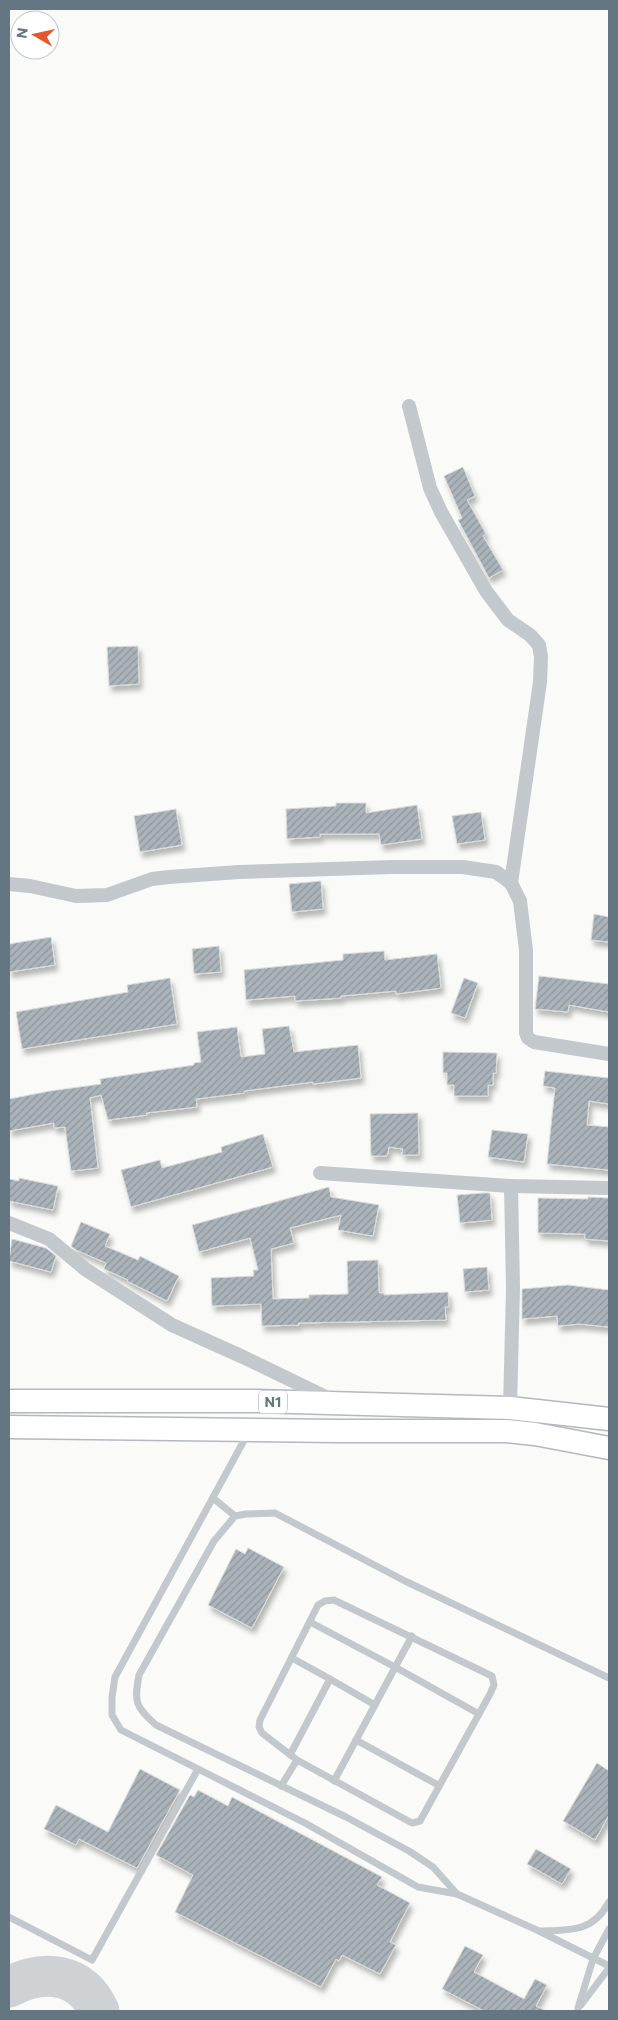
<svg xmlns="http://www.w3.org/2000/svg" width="618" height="2020" font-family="Commissioner,sans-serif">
  <defs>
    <pattern id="building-hatch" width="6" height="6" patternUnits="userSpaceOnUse" patternTransform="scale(1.25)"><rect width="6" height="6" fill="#aab3b9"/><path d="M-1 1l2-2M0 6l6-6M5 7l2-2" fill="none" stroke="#8e969c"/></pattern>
    <filter id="shadow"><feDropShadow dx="3" dy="5.5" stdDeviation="2.5" flood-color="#0004"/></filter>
  </defs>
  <rect width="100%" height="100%" fill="#fafaf8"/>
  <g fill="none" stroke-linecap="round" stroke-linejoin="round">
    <path stroke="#ced2d4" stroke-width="41" d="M9,1987C44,1969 81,1972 99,2011"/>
  </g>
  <g fill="url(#building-hatch)" stroke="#dcdcda" filter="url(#shadow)">
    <path d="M463,467L475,496L467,500L486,534L483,536L503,570L489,578L458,520L462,518L444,476Z"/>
    <path d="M138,646L139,684L109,686L107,647Z"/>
    <path d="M336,803H366V813L417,805L422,839L381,845L379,834H320V837L287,839L286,809L336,806Z"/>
    <path d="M176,809L182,845L140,852L134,816Z"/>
    <path d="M481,812L485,840L457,844L452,816Z"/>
    <path d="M321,881L323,909L292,912L289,884Z"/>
    <path d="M594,914L609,917V942L591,940Z"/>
    <path d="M51,937L55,965L9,972V944Z"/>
    <path d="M219,946L221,972L194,974L192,949Z"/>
    <path d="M384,951L385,960L437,954L441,988L396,994V991L341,996V998L295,1001V996L246,1000L244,970L343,960V954Z"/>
    <path d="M539,976L609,984V1012L569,1005L568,1012L535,1009Z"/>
    <path d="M170,978L177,1024L22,1049L16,1012L128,992L127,985Z"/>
    <path d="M464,978L478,983L465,1018L451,1013Z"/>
    <path d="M289,1026L294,1052L358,1045L361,1078L313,1084V1082L244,1091V1093L196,1099L197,1107L146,1113L147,1115L108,1120L101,1095L90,1098L98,1168L71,1171L65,1127L54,1128V1123L9,1131V1099L50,1091L101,1084L100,1079L194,1065V1063L201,1062L197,1032L237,1027L241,1057L265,1054L262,1029Z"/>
    <path d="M443,1052L497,1053L496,1073H493V1085H488V1096H454V1085H447V1073H443Z"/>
    <path d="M545,1071L609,1078V1104L589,1101L587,1125L609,1127V1170L547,1164L555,1088L543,1086Z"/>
    <path d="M418,1113L419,1155H402L403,1149L389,1147L387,1156H371L370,1114Z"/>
    <path d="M492,1130L528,1134L524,1162L488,1157Z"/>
    <path d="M263,1134L273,1167L131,1207L121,1170L160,1160L162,1168L222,1152L221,1147Z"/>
    <path d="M19,1178L58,1186L53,1210L9,1201V1179L19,1181Z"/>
    <path d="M329,1187L331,1197L379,1205L373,1236L338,1230L341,1215L290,1228L294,1243L271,1249L273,1299L309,1298V1295L348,1294L347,1261L378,1260L379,1293H384V1295L448,1292L449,1307H445L446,1320L298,1323L299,1325L262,1326L261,1304L212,1306L211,1278L254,1276L253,1270H258L250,1238L199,1252L192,1225Z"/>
    <path d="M483,1193H490L492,1220L460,1223L457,1195Z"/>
    <path d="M588,1197L609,1198V1241L585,1239V1234L538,1233V1198L588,1199Z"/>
    <path d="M81,1222L110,1234L105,1246L138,1260L140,1256L179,1276L167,1301L127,1281L128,1280L104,1269L106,1263L76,1250L71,1246Z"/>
    <path d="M12,1239L46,1248L56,1256L51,1272L9,1261Z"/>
    <path d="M487,1267L489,1290L465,1292L463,1269Z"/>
    <path d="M568,1285L609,1290V1327L580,1324L558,1326L557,1316L522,1319V1289Z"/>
    <path d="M248,1548L284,1567L252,1628L208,1605L236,1549L245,1554Z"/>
    <path d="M597,1763L609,1771V1815L595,1840L563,1821Z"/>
    <path d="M140,1769L180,1790L137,1868L79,1839L76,1845L44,1829L56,1805L108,1832Z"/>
    <path d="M198,1790L228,1806L232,1797L382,1877L377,1885L410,1903L390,1942L396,1945L380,1974L342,1955L339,1961L336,1959L321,1987L175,1912L193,1875L156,1855L190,1795L194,1797Z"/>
    <path d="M536,1849L571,1869L562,1884L527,1864Z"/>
    <path d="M465,1946L483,1955L474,1972L524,1999L535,1979L547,1985L536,2006L546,2011H484L442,1989Z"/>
  </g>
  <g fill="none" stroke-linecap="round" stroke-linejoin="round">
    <defs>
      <g id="trunk">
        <path d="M9,1401H257L510,1408L609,1419"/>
        <path d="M9,1427L338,1431H507L535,1434L609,1448"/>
      </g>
    </defs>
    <use href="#trunk" stroke="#b4b9bd" stroke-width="25"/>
    <g stroke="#c3c8cc" stroke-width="7">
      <path d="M247,1435L115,1677L112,1697V1715L121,1730L305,1823L418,1887L457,1894L539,1931L609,1966"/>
      <path d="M213,1498L235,1516"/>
      <path d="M310,1622L395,1667L479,1714"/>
      <path d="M330,1679L375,1705"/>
      <path d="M356,1740L438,1785"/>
      <path d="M290,1755L330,1679L292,1658"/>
      <path d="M334,1781L412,1636"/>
      <path d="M281,1786L297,1760L262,1733L259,1727L260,1720L318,1605L325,1601L334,1600L492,1676L494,1685L490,1694L420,1821L412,1823L297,1760"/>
      <path d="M457,1894L433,1867L409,1851L346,1817L156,1725C135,1706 134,1702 139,1675L214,1541L235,1516L246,1514L275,1513L405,1581L609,1678"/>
      <path d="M9,1917L92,1960L198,1769"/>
      <path d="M541,1931C571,1930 593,1932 609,1902"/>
      <path d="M581,2005L609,1968"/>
      <path d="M578,2008L593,1959L609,1929"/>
    </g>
    <g stroke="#c3c8cc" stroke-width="14">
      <path d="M409,406L430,488L441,512L486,591L508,620L530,635L539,645L541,657L540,682L511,883"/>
      <path d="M9,884L30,886L76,896L107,895L152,879L169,877L239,872L392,867H463L496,872L511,883L520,901L526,950V1033L528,1038L534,1042L609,1054"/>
      <path d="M320,1173L511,1186L609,1188"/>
      <path d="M9,1223L49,1239L85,1269L172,1325L243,1357L330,1399"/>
      <path d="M510,1408L513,1288L511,1186"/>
    </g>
    <use href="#trunk" stroke="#fff" stroke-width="22"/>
  </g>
  <g text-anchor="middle" stroke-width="5" stroke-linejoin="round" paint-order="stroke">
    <rect fill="#fff" stroke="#939fa8" stroke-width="1" x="259" y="1390.5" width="28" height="23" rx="4"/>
    <g font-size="14" font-weight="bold" fill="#657683">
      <text x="273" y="1407">N1</text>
    </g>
  </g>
  <rect width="618" height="2020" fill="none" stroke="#657683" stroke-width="20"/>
  <g transform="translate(35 35) rotate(279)"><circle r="24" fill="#ffffff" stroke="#c1c8cd"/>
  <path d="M0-4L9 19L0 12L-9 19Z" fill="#e4572e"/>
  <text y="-8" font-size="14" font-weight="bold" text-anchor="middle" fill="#657683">N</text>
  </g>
</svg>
